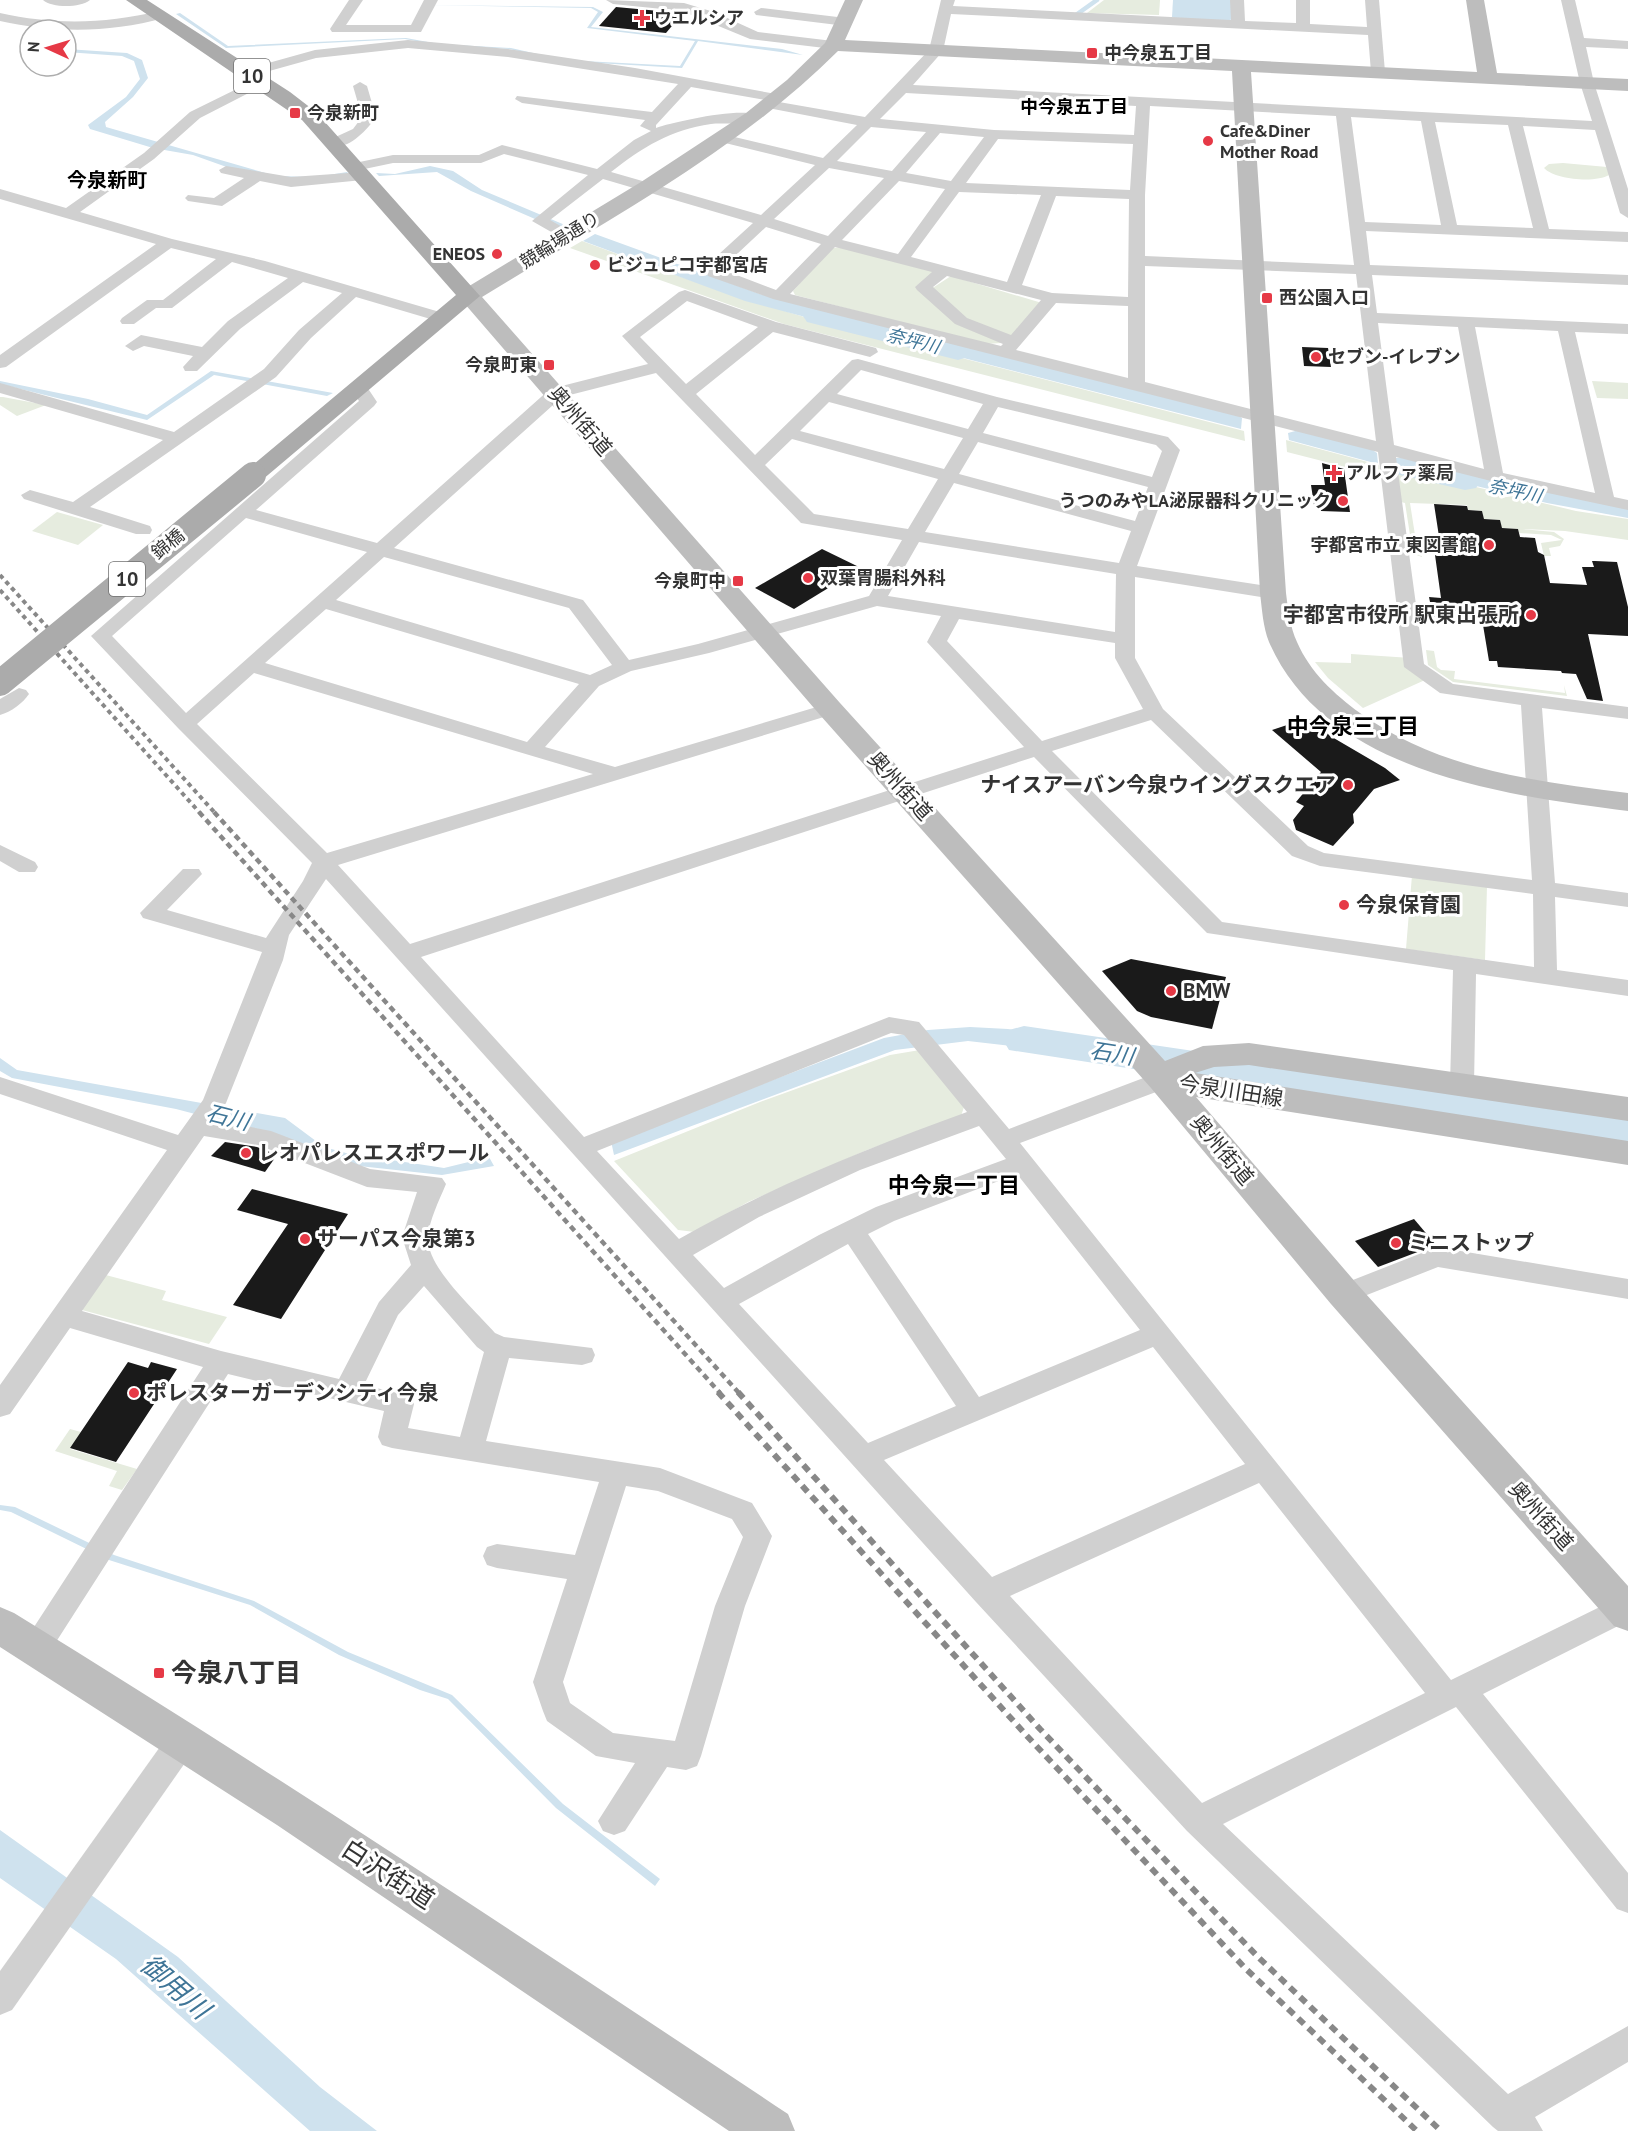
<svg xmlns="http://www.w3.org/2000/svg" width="1628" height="2131" font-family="'PT Sans','Noto Sans JP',sans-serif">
  <rect width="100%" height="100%" fill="#fff"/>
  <g fill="#e6ecdf">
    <path d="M1104,0H1160L1159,15L1087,13Z"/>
    <path d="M1563,163L1607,167L1609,175C1596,183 1555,180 1544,168L1549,164Z"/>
    <path d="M582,241C677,276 771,310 869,335L880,325L906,332L896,341L1244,431L1245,441L784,324L570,248Z"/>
    <path d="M843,247L936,271L917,286L1002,343L985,344L795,295L793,291L832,248Z"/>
    <path d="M951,276L1042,303L1010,339L975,326L931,289Z"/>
    <path d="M1592,381L1628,383V399L1597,398Z"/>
    <path d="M0,397H3L46,405L17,416L0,405Z"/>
    <path d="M1286,440L1379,465L1381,476L1287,452Z"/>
    <path d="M1397,468L1576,511L1628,519V540L1565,531L1522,529L1554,532L1564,539L1560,546L1549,548L1551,556H1544L1541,543L1562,540L1551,535L1519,533L1518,529L1502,528L1499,520L1484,519L1482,511L1468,510L1467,505L1410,503L1417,548L1421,549L1422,557L1413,554L1405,503L1401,502Z"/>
    <path d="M57,512L103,525L78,545L32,531Z"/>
    <path d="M1426,650L1434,651L1437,667L1441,670L1455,671L1454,679L1565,693L1564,685L1567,696L1453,682L1428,665Z"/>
    <path d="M1351,654L1411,658L1425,680L1363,708L1328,678L1315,662L1351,663Z"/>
    <path d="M1412,875L1487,886L1485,960L1406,949Z"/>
    <path d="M920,1050L965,1104L961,1116L867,1150L748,1202L695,1232L678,1230L614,1161L760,1102L890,1055Z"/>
    <path d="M102,1274L166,1291L162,1300L227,1317L209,1344L82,1310Z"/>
    <path d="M70,1429L81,1432L70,1449L137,1469L122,1490L109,1486L117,1471L55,1451Z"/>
  </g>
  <g fill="#cfe2ee">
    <path d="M393,0L423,5L593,7L603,12L591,27L782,49L803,55L698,41L682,68L562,61L509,49L437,45L405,39L226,48L176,14L180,13L228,46L406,38L439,44L511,48L564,60L680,66L695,41L587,28L598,12L591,8L423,5Z"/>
    <path d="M1173,0H1232L1233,19L1224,22L1179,20L1172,17Z"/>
    <path d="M66,49L127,53L142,60L148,78L133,97L105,122L106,127L276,176L316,177L347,172L350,175L299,181L235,170L193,155L153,148L90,129L88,125L126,97L140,79L134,61L122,56L66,52Z"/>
    <path d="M430,166L453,171L482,190L565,225L558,229L471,191L437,172L379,176L376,173L395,174Z"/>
    <path d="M595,234L760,294L878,325L869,334L745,301L583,241Z"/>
    <path d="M906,332L1237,415L1242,418L1241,429L897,341Z"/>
    <path d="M211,371L333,393L327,396L214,375L147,420L0,384V381L88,399L147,415Z"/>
    <path d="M1299,430L1371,449L1377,453L1378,464L1289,440L1288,433Z"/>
    <path d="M1409,458L1628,508V518L1547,503L1410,470Z"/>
    <path d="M970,1027L1008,1029L1081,1041L1079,1054L968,1041L895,1050L614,1155L611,1141L884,1038L928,1030Z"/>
    <path d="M0,1058L17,1070L285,1118L324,1147L346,1153L444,1168L489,1157L494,1166L442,1175L359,1166L275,1135L176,1109L12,1078L0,1071Z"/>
    <path d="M1486,1102L1628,1123V1137L1486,1116Z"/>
    <path d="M0,1505L15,1507L114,1555L254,1601L348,1652L452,1695L563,1804L660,1879L655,1886L556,1808L448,1699L420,1690L339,1655L250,1605L109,1560L11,1512L0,1510Z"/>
    <path d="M0,1830L178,1957L320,2087L377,2131H310L116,1959L0,1878Z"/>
  </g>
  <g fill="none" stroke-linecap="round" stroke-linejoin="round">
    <path stroke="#cfe2ee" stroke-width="4.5" d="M1073,17L1097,0"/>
    <g fill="#cfe2ee" fill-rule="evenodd">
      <path d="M817,307L968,345L973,351L968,357L958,360L807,322L803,316L807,310Z"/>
      <path d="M1402,457L1476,474L1481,481L1476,488L1465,490L1391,473L1386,466L1391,459Z"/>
      <path d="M1024,1026L1628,1115V1145L1009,1050L1003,1040L1009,1030Z"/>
    </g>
  </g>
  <g fill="#1a1a1a">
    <path d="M616,7L681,13L682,14L666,33L599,26Z"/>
    <path d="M1302,347L1328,348L1331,367L1304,366Z"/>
    <path d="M1322,463L1344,469L1350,512L1321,511L1320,506L1314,505L1311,485H1325Z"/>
    <path d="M1434,504L1467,506L1468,510L1482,511L1484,519L1500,520L1502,528L1518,529L1520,537L1535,538L1538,552L1544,555L1550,583L1587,585L1582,567H1594L1592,561H1595L1617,562L1628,607V636L1588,634L1603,701L1587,699L1576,674L1562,673L1561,671L1498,667L1497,661H1489L1482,619L1433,617L1429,597L1441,598L1435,555L1442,556Z"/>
    <path d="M822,549L861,568L794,609L755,588Z"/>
    <path d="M1308,718L1332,737L1385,768L1400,780L1374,789L1353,814L1354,823L1333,846L1296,830L1293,820L1304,806L1296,802L1321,772L1272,730Z"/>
    <path d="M1131,959L1226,977L1212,1029L1151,1017L1137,1011L1102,971Z"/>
    <path d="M225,1142L257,1147L277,1155L265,1172L211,1156Z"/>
    <path d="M252,1189L348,1214L281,1319L233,1305L288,1224L237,1210Z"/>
    <path d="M1414,1219L1436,1245L1378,1267L1355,1241Z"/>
    <path d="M128,1362L148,1368L151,1362L177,1369L116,1462L70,1448Z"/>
  </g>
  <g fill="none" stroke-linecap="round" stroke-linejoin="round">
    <g fill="#d0d0d0" fill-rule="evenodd">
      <path d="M43,0H90C80,8 52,8 43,0Z"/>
      <path d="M349,0H363L346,25H411L424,0H438L421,32H332L330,29Z"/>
      <path d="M606,0L684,3L714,12L758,32L833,41L840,45L833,49L750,39L682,11L613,4Z"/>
      <path d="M941,0H955L953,6L1231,20L1230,0H1244L1245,21L1296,23V0H1310V24L1367,27L1365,0H1379L1385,72L1378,76L1371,72L1368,35L951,14L943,51L913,85L1592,121L1580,83L1561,0H1575L1584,38L1628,41V49L1586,47L1594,83L1628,189V218L1620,213L1595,130L1523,126L1549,229L1628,232V242L1366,231L1370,265L1628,275V285L1372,275L1377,313L1628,324V334L1575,332L1614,497L1628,500V510L1495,482L1396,457L1424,664L1453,684L1628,707V719L1542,708L1555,883L1628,893V907L1555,897L1557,970L1628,980V996L1476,974L1474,1085L1471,1091L1462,1093L1453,1091L1450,1085L1453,970L1207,933L1034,757L421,957L584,1137L889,1017L919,1022L1009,1129L1154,1074L1163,1072L1172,1074L1175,1080L1172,1086L1020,1143L1451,1680L1614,1600L1628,1598V1621L1483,1694L1628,1873V1913L1617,1909L1456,1707L1223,1824L1508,2094L1628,2026V2062L1535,2117L1543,2131H1498L1493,2127L1187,1831L976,1602L326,879L289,935L283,960L226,1103L215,1120L271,1131L370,1169L442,1178L446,1184C439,1201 429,1220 428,1238C427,1268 476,1311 495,1333L504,1337L592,1348L595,1355L592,1362L582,1365L509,1358L486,1441L660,1468L752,1503L772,1536L745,1606L701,1756L697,1766L686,1770L667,1767L625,1831L614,1835L603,1831L598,1821L635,1763L596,1756L547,1721L543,1711L533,1682L567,1579L497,1568L487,1565L483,1556L487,1547L497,1544L575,1555L599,1482L392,1448L382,1445L378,1437L384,1411L228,1374L47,1656L36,1660L25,1656L21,1647L203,1367L70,1328L10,1414L0,1417V1385L167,1150L0,1094V1077L178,1135L203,1100L262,952L143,918L140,913L183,869H199L202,874L167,910L266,938L303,881L312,863L178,728L91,636L359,401L350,388L353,384H365L377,402L374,406L256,510L377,543L550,389L648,364L622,336L679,292L685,290L776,322L876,348L878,352L870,357L773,332L696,394L755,455L852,360L858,359L997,397L1168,437L1180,450L1137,566L1273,587L1283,593L1273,599L1135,577V658L1163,709L1308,846L1324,853L1532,880L1521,705L1440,693L1404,667L1378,452L773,299L708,276L705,268L707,265L753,223L603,179L550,220L573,233L575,236L573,239L567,241L532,221L588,175L504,154L481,163H393L355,171L348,167L350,164L393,155H479L502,145L597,169L634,140L651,131L640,126L645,120L522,103L515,99L517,96L652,112L678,84L508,57L408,48L316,58L248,77L241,73L243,70L315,50L408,40L508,49L635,68L776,94L783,98L779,102L865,117L929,50ZM691,87L766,100L761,104L768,108L857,125L823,158L722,134L717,135L715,138L717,141L815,165L761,215L611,172C643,147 670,130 711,124C724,122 751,127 760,117C749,105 673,122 656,128V125ZM906,93L1136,106L1134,135L994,130L880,119ZM1150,106L1336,116L1354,265L1145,256V195ZM1351,117L1421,121L1441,225L1365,222ZM1435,122L1508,125L1533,228L1457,225ZM871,127L926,132L892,171L837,161ZM940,133L984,137L951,181L906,173ZM998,139L1133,144L1130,190L966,183ZM829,168L884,178L828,236L774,219ZM899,181L945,189L898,254L842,240ZM959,192L1041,195L1007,282L911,257ZM1056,196L1129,199L1128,297L1052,293L1022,285ZM766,227L821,244L776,290L721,269ZM835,247L932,272L915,287L917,290L955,324L1003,344L1001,346L790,294ZM1145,266L1356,274L1376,441L1145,382ZM947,276L1041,300L1011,335L967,318L933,287ZM687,301L758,327L686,384L640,337ZM1056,303L1128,306V378L1016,350ZM1378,323L1458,327L1484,469L1394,445ZM1475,327L1558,331L1595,493L1503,473ZM861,370L983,404L968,429L837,394ZM656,373L801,523L902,540L869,596L698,644L629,660L583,600L394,548L562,397ZM829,402L963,438L944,469L800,431ZM998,407L1156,445L1162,451L1152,477L983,433ZM792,439L938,479L908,529L814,514L765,465ZM978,442L1148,487L1135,521L959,474ZM954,483L1131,531L1119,563L925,532ZM246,518L367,552L186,713L112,636ZM919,542L1116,574L1115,632L888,596ZM384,557L569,608L612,665L590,675L336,600ZM877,606L941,616L927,642L1024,747L410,944L338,865L837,713L840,709L837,705L830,703L615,767L545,747L599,686L631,671L709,653ZM326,609L579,684L527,742L265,663ZM959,619L1115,643V658L1143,709L1042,741L947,641ZM254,673L593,774L327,853L197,724ZM1151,720L1292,856L1320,866L1533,894L1534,967L1222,922L1052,751ZM891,1033L904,1035L967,1112C866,1149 772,1186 679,1239L597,1151ZM979,1126L1006,1159L876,1207L819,1235L724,1288L693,1255L759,1217L860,1170ZM204,1136L258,1145L367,1187L417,1192L402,1237L411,1265L379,1302L339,1379L221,1351L82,1311ZM1017,1174L1140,1330L979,1397L868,1234L894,1221ZM848,1244L956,1406L868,1443L739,1304ZM424,1286L477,1347L484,1352L460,1437L408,1428L414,1404L410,1396L364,1385L398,1315ZM1153,1347L1245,1464L992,1577L884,1460ZM1259,1483L1425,1693L1202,1803L1010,1596ZM626,1486L658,1491L732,1519L743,1537L715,1606L675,1741L613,1733L570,1703L563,1682Z"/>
      <path d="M761,8L846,18L853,22L846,26L756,15L754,12Z"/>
      <path d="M159,11L164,12V18C109,33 55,33 0,21V13C54,25 105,24 159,11Z"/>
      <path d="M261,77L266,78V84L200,118L154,159L80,212L172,239L265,261L450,315L452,318L444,323L356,297L311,338L276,377L90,507L150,526L152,530L150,534H136L24,499L21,495L30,490L73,502L163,440L0,393V383L174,432L264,369L299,330L342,293L303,282L240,329L197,371H185L183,367L193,356L144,346L133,351L125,346L141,335L202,347L228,321L288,278L232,262L172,308H156L134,324H122L120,321L122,318L147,300H163L216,259L171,248L6,367L0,368V355L156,244L0,199V189L66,208L144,153L190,112Z"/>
      <path d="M360,82L367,86L376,117C366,131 348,151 329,146L327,143L329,140L353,129L362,117L353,86Z"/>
      <path d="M226,166L291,177L363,172L370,176L363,180L291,187L260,181L222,206L188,201L185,198L188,195L214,198L244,178L221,173L219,170Z"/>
      <path d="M19,688L26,690L29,694C23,703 11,712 0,715V699Z"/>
      <path d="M0,845L35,862L38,867L35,872H19L0,861Z"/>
      <path d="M1437,1247L1628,1279V1299L1438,1267L1344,1304L1335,1301L1331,1294L1335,1287Z"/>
      <path d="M183,1726L194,1730L198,1740L194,1750L12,2010L0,2015V1971L172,1730Z"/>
    </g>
    <g fill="#bdbdbd" fill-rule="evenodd">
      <path d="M845,0H863L845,40L1477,72L1466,0H1484L1497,73L1628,79V91L1251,72L1286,593C1288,609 1290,627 1297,642C1310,672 1334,694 1360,713C1439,770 1534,781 1628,793V811C1505,795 1326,773 1269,642C1263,627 1262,609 1260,593L1232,71L838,51C736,153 604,222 482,297L840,703L1165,1061L1203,1046L1249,1043L1628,1097V1121L1249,1065L1214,1067L1195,1073L1628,1141V1165L1196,1097L1357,1284L1628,1586V1631L1614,1626L1331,1304L1151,1088L820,715L458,296L461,291L641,182L746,113L787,80L825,43Z"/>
      <path d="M0,1607L14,1613C276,1774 532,1944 788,2114L795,2131H729L277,1825L0,1647Z"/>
    </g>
    <path fill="#ababab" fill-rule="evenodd" d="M126,0H147L290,92L316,112L480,296L262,480L253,482L244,480L241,475L456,295L302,120Z"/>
    <g stroke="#888" stroke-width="4" stroke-dasharray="4.5 4" stroke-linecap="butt">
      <path d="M0,575L215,813"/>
      <path d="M0,590L200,813"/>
    </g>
    <g stroke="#888" stroke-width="4.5" stroke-dasharray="6 4.5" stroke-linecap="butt">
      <path d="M199,812L720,1393"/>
      <path d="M214,812L739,1393"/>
    </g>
    <g stroke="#888" stroke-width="6" stroke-dasharray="8 6" stroke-linecap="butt">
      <path d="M718,1392L1026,1735L1245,1968L1417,2131"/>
      <path d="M738,1392L1040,1729L1258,1957L1441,2131"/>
    </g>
    <path stroke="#ababab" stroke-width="26" d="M0,683L253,475"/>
  </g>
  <g fill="#e63946" stroke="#fff" stroke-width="2">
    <path d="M639 9h6v6h6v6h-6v6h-6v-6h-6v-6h6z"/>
    <rect x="1086" y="47" width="12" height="12" rx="3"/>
    <rect x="289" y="107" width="12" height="12" rx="3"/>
    <circle cx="1208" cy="141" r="6"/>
    <circle cx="497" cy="254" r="6"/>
    <circle cx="595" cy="265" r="6"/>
    <rect x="1261" y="292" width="12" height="12" rx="3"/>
    <circle cx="1316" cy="357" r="6"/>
    <rect x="543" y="359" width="12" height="12" rx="3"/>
    <path d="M1331 464h6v6h6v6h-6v6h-6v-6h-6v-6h6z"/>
    <circle cx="1343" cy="501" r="6"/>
    <circle cx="1489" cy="545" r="6"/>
    <circle cx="808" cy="578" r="6"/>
    <rect x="732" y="575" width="12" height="12" rx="3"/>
    <circle cx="1531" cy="615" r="6"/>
    <circle cx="1348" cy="785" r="6"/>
    <circle cx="1344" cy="905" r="6"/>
    <circle cx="1171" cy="991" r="6"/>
    <circle cx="246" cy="1153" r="6"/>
    <circle cx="305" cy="1239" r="6"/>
    <circle cx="1396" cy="1243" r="6"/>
    <circle cx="134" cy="1393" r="6"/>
    <rect x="153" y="1667" width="12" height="12" rx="3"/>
  </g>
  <g text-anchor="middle" stroke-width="6" stroke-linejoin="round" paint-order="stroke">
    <g font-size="18" font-weight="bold" fill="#333" stroke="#fff" text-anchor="start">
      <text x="654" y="24">ウエルシア</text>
      <text x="1104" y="59">中今泉五丁目</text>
      <text x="307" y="119">今泉新町</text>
      <text x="1220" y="137">Cafe&amp;Diner<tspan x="1220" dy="21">Mother Road</tspan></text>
      <text x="485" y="260" text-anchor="end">ENEOS</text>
      <text x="607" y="271">ビジュピコ宇都宮店</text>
      <text x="1279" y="304">西公園入口</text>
      <text x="1328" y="363">セブン-イレブン</text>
      <text x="537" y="371" text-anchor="end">今泉町東</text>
      <text x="1346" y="479">アルファ薬局</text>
      <text x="1331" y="507" text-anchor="end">うつのみやLA泌尿器科クリニック</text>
      <text x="1477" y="551" text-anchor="end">宇都宮市立 東図書館</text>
      <text x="820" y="584">双葉胃腸科外科</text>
      <text x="726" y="587" text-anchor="end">今泉町中</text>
    </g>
    <g font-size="18" font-weight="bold" fill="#000" stroke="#fff">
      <text x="1074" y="113">中今泉五丁目</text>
    </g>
    <g font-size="18" fill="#333" stroke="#fff">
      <text transform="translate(560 240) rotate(-32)" y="6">競輪場通り</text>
      <text transform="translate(168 544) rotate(-39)" y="6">錦橋</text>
    </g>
    <g font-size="18" font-style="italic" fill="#3f7597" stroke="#fff">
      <text transform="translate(913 341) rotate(14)" y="6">奈坪川</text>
      <text transform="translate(1515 491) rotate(12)" y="6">奈坪川</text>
    </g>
    <g fill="#fff" stroke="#707070" stroke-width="1.5">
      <rect x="234" y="59" width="36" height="34" rx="4.5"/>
      <rect x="109" y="562" width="36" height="34" rx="4.5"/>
    </g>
    <g font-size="20" font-weight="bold" fill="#333">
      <text x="252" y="83">10</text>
      <text x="127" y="586">10</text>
    </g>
    <g font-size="20" font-weight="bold" fill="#000" stroke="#fff">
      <text x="107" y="187">今泉新町</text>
    </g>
    <g font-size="21" fill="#333" stroke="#fff">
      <text transform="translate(580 421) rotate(49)" y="7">奥州街道</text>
      <text transform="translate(900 786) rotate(48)" y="7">奥州街道</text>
      <text transform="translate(1231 1091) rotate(9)" y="7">今泉川田線</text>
      <text transform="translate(1222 1150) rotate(50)" y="7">奥州街道</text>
      <text transform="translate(1541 1516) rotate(48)" y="7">奥州街道</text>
    </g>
    <g font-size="21" font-weight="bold" fill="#333" stroke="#fff" text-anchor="start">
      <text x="1519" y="622" text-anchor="end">宇都宮市役所 駅東出張所</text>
      <text x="1336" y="792" text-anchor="end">ナイスアーバン今泉ウイングスクエア</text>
      <text x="1356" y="912">今泉保育園</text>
      <text x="1183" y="998">BMW</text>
      <text x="258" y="1160">レオパレスエスポワール</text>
      <text x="317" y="1246">サーパス今泉第3</text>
      <text x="1408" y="1250">ミニストップ</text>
      <text x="146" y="1400">ポレスターガーデンシティ今泉</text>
    </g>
    <g font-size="22" font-weight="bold" fill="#000" stroke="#fff">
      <text x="1353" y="734">中今泉三丁目</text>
      <text x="954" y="1193">中今泉一丁目</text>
    </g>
    <g font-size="22" font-style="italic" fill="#3f7597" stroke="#fff">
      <text transform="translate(1112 1053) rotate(9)" y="8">石川</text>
      <text transform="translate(228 1117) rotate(14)" y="8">石川</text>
    </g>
    <g font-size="26" font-weight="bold" fill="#333" stroke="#fff" text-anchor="start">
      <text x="171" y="1682">今泉八丁目</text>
    </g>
    <g font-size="26" fill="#333" stroke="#fff">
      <text transform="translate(388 1874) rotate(33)" y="9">白沢街道</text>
    </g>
    <g font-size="27" font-style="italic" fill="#3f7597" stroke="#fff">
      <text transform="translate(175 1987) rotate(41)" y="9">御用川</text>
    </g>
  </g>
  <g transform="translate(48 48) rotate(274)"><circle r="28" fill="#ffffff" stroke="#adadad" stroke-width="1.5"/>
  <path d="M0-4.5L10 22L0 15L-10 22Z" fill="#e63946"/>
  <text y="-9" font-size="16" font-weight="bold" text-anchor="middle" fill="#333333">N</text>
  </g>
</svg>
